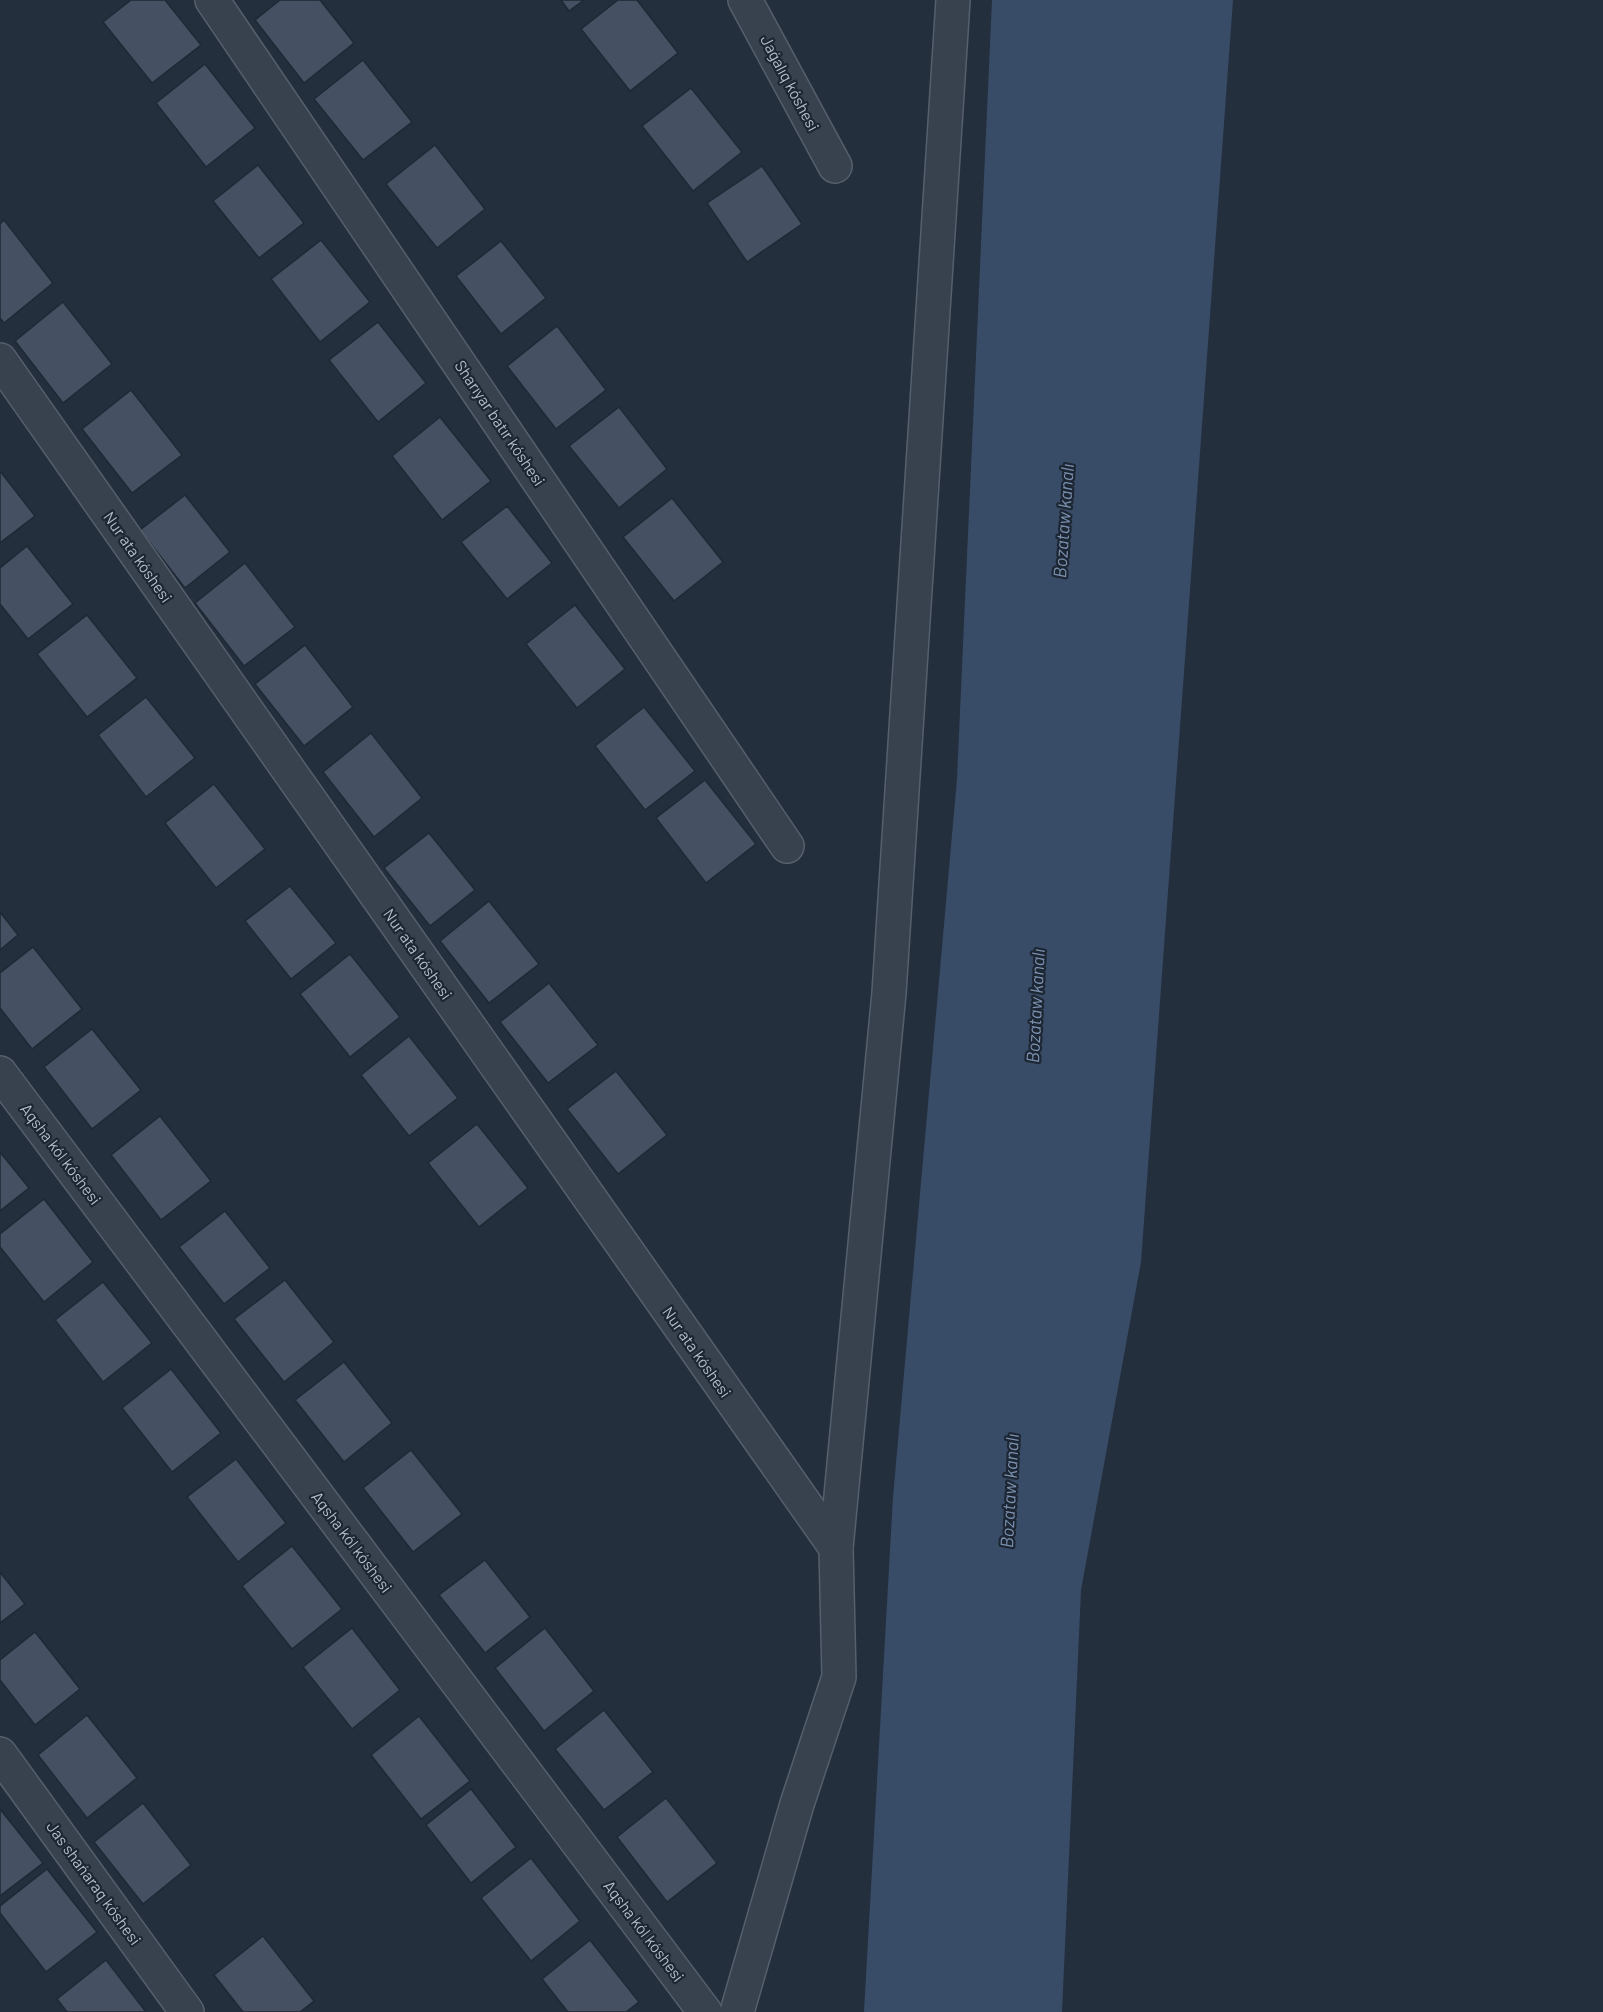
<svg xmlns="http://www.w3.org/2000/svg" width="1603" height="2012" font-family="Barlow,sans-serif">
  <rect width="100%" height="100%" fill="#242f3e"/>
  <path fill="#394c67" d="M992,0H1233L1141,1262L1081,1590L1062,2012H864L893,1497L957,779Z"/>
  <g fill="#455162" stroke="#1f2835" stroke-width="1.5">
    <path d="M131,0H165L201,45L152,83L103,22Z"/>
    <path d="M280,0H320L354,43L304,83L255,20Z"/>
    <path d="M561,0H584L569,11Z"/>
    <path d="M618,0H637L678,53L630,91L581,29Z"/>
    <path d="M363,60L412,122L363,160L314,99Z"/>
    <path d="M205,64L255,128L206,167L156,103Z"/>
    <path d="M691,88L742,152L693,191L642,126Z"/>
    <path d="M435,145L485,209L437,248L386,184Z"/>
    <path d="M258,165L304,223L259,258L213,201Z"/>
    <path d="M762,166L802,224L747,262L707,203Z"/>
    <path d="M4,220L53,283L4,323L0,318V224Z"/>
    <path d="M321,240L370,302L320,342L271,279Z"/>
    <path d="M501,241L546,298L501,334L456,276Z"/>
    <path d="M63,302L112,364L63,403L15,341Z"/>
    <path d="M378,322L426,383L378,422L329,360Z"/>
    <path d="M557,326L606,390L556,429L507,366Z"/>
    <path d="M131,390L182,455L132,493L82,429Z"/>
    <path d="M619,407L667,469L619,508L569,446Z"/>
    <path d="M440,417L491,481L442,520L392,456Z"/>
    <path d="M0,471L35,516L0,543Z"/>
    <path d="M185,495L230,552L185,588L140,530Z"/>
    <path d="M672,498L723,562L674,601L623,537Z"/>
    <path d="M507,506L552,563L507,599L461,542Z"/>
    <path d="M27,546L73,604L28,639L0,604V568Z"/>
    <path d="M245,563L295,627L244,666L195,603Z"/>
    <path d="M575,605L625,669L577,708L526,644Z"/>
    <path d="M87,615L137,678L87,717L37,654Z"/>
    <path d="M305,645L353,707L304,746L255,684Z"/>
    <path d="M146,697L195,758L146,797L98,735Z"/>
    <path d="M644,707L695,771L645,810L595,746Z"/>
    <path d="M371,733L422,798L374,837L323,772Z"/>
    <path d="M705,780L756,844L706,883L656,818Z"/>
    <path d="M214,784L265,849L216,888L165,823Z"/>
    <path d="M429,833L475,890L430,926L384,868Z"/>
    <path d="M290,886L336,943L291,979L245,921Z"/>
    <path d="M489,901L539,964L489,1003L440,941Z"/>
    <path d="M0,912L18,935L0,950Z"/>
    <path d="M33,947L82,1009L32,1049L0,1008V973Z"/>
    <path d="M350,954L400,1017L350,1057L300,994Z"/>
    <path d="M549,983L598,1045L548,1083L500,1022Z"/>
    <path d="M92,1029L141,1090L92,1129L44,1067Z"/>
    <path d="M409,1036L458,1098L409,1136L361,1075Z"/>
    <path d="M616,1071L667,1135L618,1174L567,1109Z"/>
    <path d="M160,1116L211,1181L161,1220L111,1155Z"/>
    <path d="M477,1124L528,1188L479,1227L428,1163Z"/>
    <path d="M0,1152L29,1188L0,1211Z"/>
    <path d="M44,1199L93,1262L44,1302L0,1247V1234Z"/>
    <path d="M225,1211L270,1268L224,1304L179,1247Z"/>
    <path d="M285,1280L334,1342L284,1382L234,1319Z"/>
    <path d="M103,1282L152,1343L103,1382L55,1320Z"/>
    <path d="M344,1362L392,1423L344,1462L295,1400Z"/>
    <path d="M171,1369L221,1433L172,1472L122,1408Z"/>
    <path d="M411,1450L462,1514L413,1552L363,1488Z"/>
    <path d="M236,1459L286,1523L238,1562L187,1497Z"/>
    <path d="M292,1546L342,1609L292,1649L242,1586Z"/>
    <path d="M485,1560L530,1617L485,1653L439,1595Z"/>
    <path d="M0,1572L25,1604L0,1623Z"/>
    <path d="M352,1628L400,1690L352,1729L303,1667Z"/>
    <path d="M545,1628L594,1691L544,1731L495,1668Z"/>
    <path d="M35,1632L80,1689L35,1725L0,1680V1660Z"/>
    <path d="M604,1710L653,1772L604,1810L555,1749Z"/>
    <path d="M87,1715L137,1778L87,1818L38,1755Z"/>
    <path d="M419,1716L470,1781L421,1819L371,1755Z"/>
    <path d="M471,1789L516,1847L471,1883L426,1825Z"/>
    <path d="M666,1798L717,1863L667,1902L617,1837Z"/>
    <path d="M143,1803L191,1865L143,1904L94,1842Z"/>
    <path d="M0,1809L43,1863L0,1896Z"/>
    <path d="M531,1858L580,1921L531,1961L481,1898Z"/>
    <path d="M47,1869L97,1932L46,1972L0,1913V1906Z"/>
    <path d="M263,1936L314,2001L300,2012H243L214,1975Z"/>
    <path d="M590,1940L639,2002L626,2012H568L542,1979Z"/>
    <path d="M106,1960L146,2012H67L57,1999Z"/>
  </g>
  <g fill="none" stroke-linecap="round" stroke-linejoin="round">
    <defs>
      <g id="minor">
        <path d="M212,0L787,846"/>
        <path d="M745,0L835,166"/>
        <path d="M0,360L836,1548"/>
        <path d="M0,1073L705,2012"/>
        <path d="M0,1754L187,2012"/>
        <path d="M737,2012L797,1804L839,1677L836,1548L889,993L953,0"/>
      </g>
    </defs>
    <use href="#minor" stroke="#565f6c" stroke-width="36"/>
    <use href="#minor" stroke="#38414e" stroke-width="33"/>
  </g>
  <g text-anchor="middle" stroke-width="4.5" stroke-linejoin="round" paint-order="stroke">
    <g font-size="16" fill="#b4bcc9" stroke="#1d2633">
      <text transform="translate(790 83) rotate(62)" y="6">Jaǵalıq kóshesi</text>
      <text transform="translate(500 423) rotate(56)" y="6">Sharıyar batır kóshesi</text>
      <text transform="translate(138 557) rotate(55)" y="6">Nur ata kóshesi</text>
      <text transform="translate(418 954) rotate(55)" y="6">Nur ata kóshesi</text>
      <text transform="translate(61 1154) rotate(53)" y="6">Aqsha kól kóshesi</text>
      <text transform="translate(697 1352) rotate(55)" y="6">Nur ata kóshesi</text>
      <text transform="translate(352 1542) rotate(53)" y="6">Aqsha kól kóshesi</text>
      <text transform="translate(94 1883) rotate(54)" y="6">Jas shańaraq kóshesi</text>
      <text transform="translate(644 1931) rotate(53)" y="6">Aqsha kól kóshesi</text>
    </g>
    <g font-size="18" font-style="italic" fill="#7c92b1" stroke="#1d2633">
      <text transform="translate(1064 521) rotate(-86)" y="6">Bozataw kanalı</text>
      <text transform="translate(1036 1006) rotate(-87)" y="6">Bozataw kanalı</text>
      <text transform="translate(1010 1491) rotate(-87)" y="6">Bozataw kanalı</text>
    </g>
  </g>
</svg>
